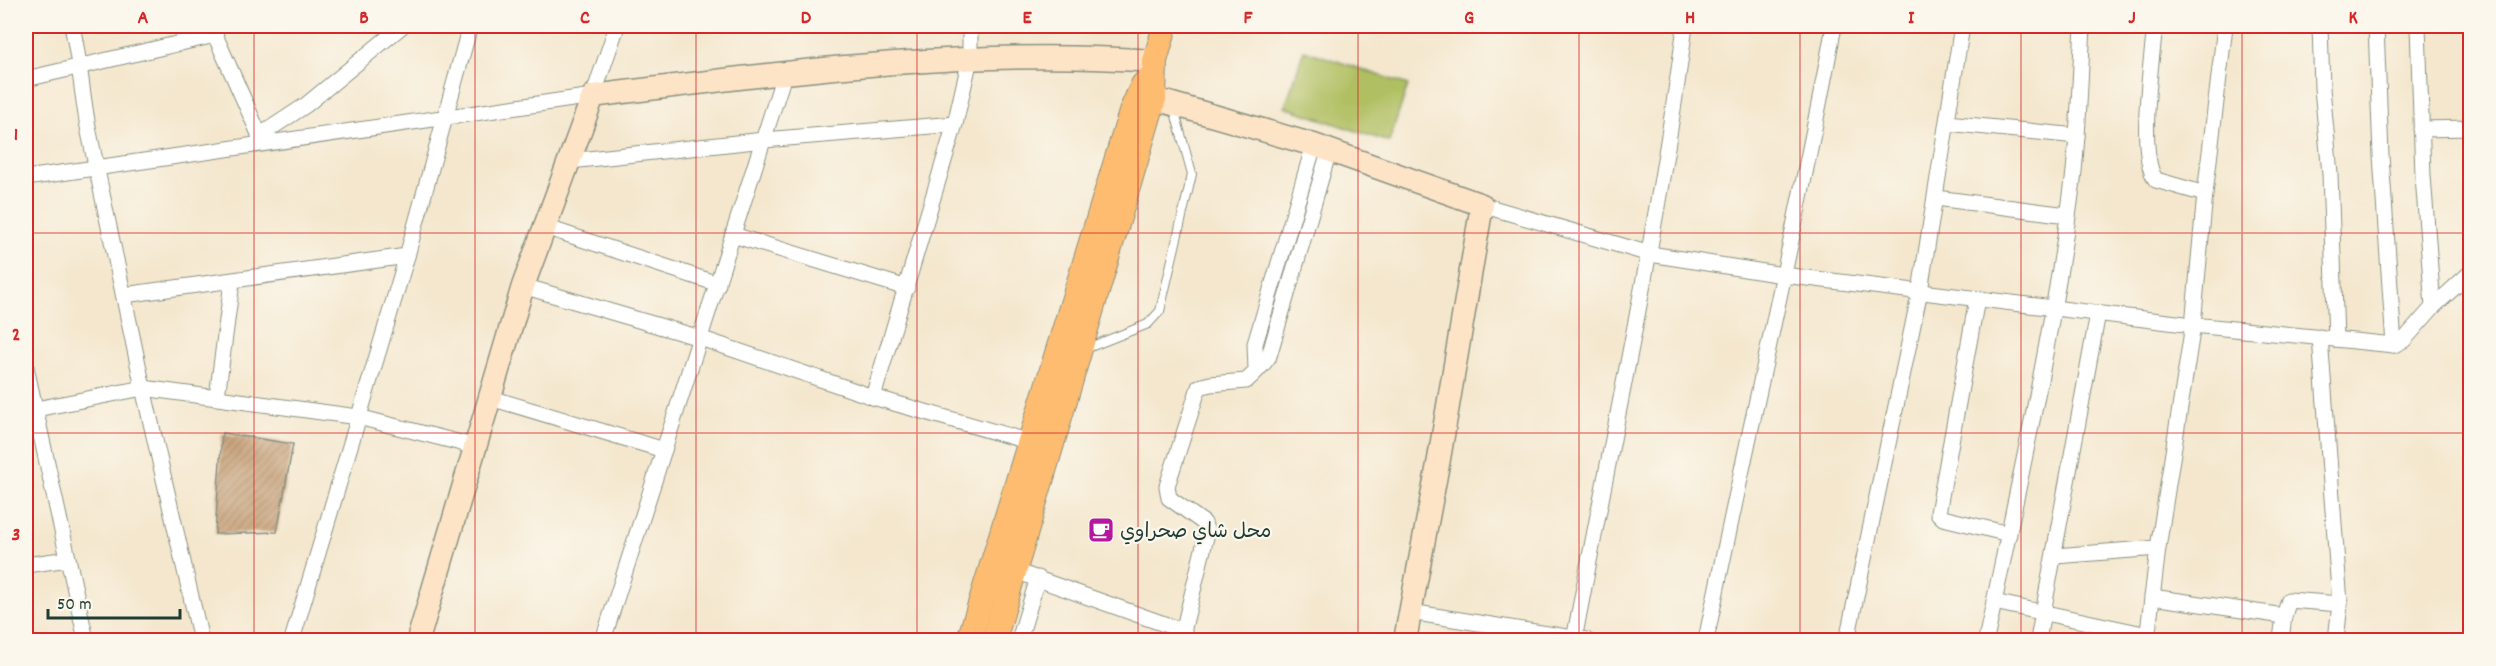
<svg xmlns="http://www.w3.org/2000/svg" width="2496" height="666" font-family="Dekko,'Playpen Sans Arabic',sans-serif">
  <defs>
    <pattern id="building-hatch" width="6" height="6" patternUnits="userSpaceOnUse" patternTransform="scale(1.5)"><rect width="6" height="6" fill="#c8a179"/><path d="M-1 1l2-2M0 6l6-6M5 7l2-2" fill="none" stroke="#a28464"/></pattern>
  </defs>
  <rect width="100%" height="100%" fill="#fbf7ec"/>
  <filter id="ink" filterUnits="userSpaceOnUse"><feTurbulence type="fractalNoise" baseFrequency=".0167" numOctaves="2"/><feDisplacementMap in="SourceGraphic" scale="12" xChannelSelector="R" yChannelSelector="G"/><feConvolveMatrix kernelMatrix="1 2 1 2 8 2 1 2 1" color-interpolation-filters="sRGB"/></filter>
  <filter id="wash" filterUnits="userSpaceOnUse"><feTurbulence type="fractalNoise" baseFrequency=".008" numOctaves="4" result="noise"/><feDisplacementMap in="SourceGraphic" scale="24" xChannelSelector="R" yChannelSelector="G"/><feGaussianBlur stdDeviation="1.35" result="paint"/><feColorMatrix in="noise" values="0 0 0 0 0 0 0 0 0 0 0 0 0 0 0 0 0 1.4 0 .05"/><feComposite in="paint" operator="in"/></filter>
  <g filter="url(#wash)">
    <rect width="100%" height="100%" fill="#f4e7ce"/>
    <path fill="#b0bf62" stroke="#687e4b" stroke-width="1.5" d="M1304,50L1408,85L1389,142L1285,107Z"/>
    <g id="blocks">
      <path fill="url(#building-hatch)" d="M222,433L293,444L277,532L215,534Z"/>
    </g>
  </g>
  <g filter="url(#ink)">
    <use href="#blocks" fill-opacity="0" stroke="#8a9281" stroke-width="1.5"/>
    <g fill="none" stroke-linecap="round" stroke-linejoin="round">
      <defs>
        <path id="lane" d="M1085,349L1148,324L1160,311L1192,174L1174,109"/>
        <g id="street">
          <path d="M72,26C80,61 82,96 89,132L143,388L201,640"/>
          <path d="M211,26L263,143"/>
          <path d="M2155,26C2152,58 2137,156 2156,180L2205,194"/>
          <path d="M2320,26L2322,88L2330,174L2336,339"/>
          <path d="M2376,26L2381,156L2394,345"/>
          <path d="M2418,26L2423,176L2433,307"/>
          <path d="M26,79L215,35"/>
          <path d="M1947,123L2077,136"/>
          <path d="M2421,129L2470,128"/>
          <path d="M259,136L306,105L402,26"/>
          <path d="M570,161L764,140L955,124"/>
          <path d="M26,178L593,96L617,26"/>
          <path d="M1936,198L2067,215"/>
          <path d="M1482,205L1650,254L1783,275L2193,325L2394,345L2404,340L2433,307L2470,273"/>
          <path d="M545,227L718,284"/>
          <path d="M733,235L907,288"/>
          <path d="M523,286L700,338L873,397L1037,444"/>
          <path d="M124,295L407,256"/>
          <path d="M1977,299L1938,513L1943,518L2009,534"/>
          <path d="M2320,337L2340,604L2336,640"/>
          <path d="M26,367L86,640"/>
          <path d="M1256,369L1255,344L1314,145"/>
          <path d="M217,397L232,282"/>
          <path d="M873,397L955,124L970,59V26"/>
          <path d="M491,398L664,450"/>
          <path d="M26,411L143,388L358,417L477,447"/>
          <path d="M2055,556L2158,548"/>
          <path d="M26,565L68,559"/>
          <path d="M1007,568L1184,631"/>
          <path d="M2152,597L2284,616"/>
          <path d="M1994,602L2148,635"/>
          <path d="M1410,612L1586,640"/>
          <path d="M292,640L407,256L470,26"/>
          <path d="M603,640L785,72"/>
          <path d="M1019,640L1038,578"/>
          <path d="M1181,640L1207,533L1204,523L1169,498L1167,486L1199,387L1210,384L1246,381C1253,375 1265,363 1269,356L1329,151"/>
          <path d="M1574,640C1612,436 1658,232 1685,26"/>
          <path d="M1706,640C1748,435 1796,231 1834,26"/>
          <path d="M1847,640L1920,291L1962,26"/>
          <path d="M1986,640C2018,488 2053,335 2073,180C2079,129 2080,77 2083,26"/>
          <path d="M2038,640L2098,313"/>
          <path d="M2147,640L2158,548L2193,325L2205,194L2225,26"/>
          <path d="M2281,640L2284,616L2289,600L2340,604"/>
        </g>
        <g id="secondary">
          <path d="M1138,94L1314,145L1482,205L1439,459L1405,640"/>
          <path d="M418,640L523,286L593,96C779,73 968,47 1155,61"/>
        </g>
        <g id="primary">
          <path d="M969,640L1132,109L1143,85L1153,75"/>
          <path d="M994,640L1154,99L1155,61L1165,26"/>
        </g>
      </defs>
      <use href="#lane" stroke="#8a9281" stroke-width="10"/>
      <use href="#street" stroke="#8a9281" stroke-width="17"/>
      <use href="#secondary" stroke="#8a9281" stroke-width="25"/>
      <use href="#primary" stroke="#8a9281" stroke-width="26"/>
      <use href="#lane" stroke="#fff" stroke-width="8"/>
      <use href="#street" stroke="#fff" stroke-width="15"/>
      <use href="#secondary" stroke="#fee4c6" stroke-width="22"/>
      <use href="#primary" stroke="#fdbc70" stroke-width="24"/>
    </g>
  </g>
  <path fill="none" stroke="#d62828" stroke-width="1.5" stroke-opacity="0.55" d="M254,26V640M475,26V640M696,26V640M917,26V640M1138,26V640M1358,26V640M1579,26V640M1800,26V640M2021,26V640M2242,26V640M26,233H2470M26,433H2470"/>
  <defs>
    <symbol id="cafe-square" viewBox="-11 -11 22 22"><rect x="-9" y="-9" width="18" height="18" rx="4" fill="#b5179e" stroke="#fbf7ec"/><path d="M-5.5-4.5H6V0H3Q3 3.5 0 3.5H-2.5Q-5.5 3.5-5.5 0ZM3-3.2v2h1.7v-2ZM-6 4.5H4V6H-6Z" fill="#fff"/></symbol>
  </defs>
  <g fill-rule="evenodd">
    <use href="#cafe-square" x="1086" y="515" width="30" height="30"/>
  </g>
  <g text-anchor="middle" stroke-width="4.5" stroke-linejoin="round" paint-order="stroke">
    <g font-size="20" fill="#1f3d34" stroke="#fbf7ec" text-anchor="start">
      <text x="1120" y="537">محل شاي صحراوي</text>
    </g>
  </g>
  <rect width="2496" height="666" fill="none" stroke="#fbf7ec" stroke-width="66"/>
  <path d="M48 609v9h132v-9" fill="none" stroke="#1f3d34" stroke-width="3"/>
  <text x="57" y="609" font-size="18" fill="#1f3d34" stroke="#fbf7ec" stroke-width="4.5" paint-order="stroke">50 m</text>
  <rect x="33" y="33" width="2430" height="600" fill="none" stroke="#d62828" stroke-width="2"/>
  <g font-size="20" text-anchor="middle" font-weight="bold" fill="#d62828">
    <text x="143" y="23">A</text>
    <text x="364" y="23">B</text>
    <text x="585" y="23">C</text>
    <text x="806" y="23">D</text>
    <text x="1027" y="23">E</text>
    <text x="1248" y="23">F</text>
    <text x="1469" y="23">G</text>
    <text x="1690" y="23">H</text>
    <text x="1911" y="23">I</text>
    <text x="2132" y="23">J</text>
    <text x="2353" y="23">K</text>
    <text x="16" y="140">1</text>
    <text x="16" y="340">2</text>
    <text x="16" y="540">3</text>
  </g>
</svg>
